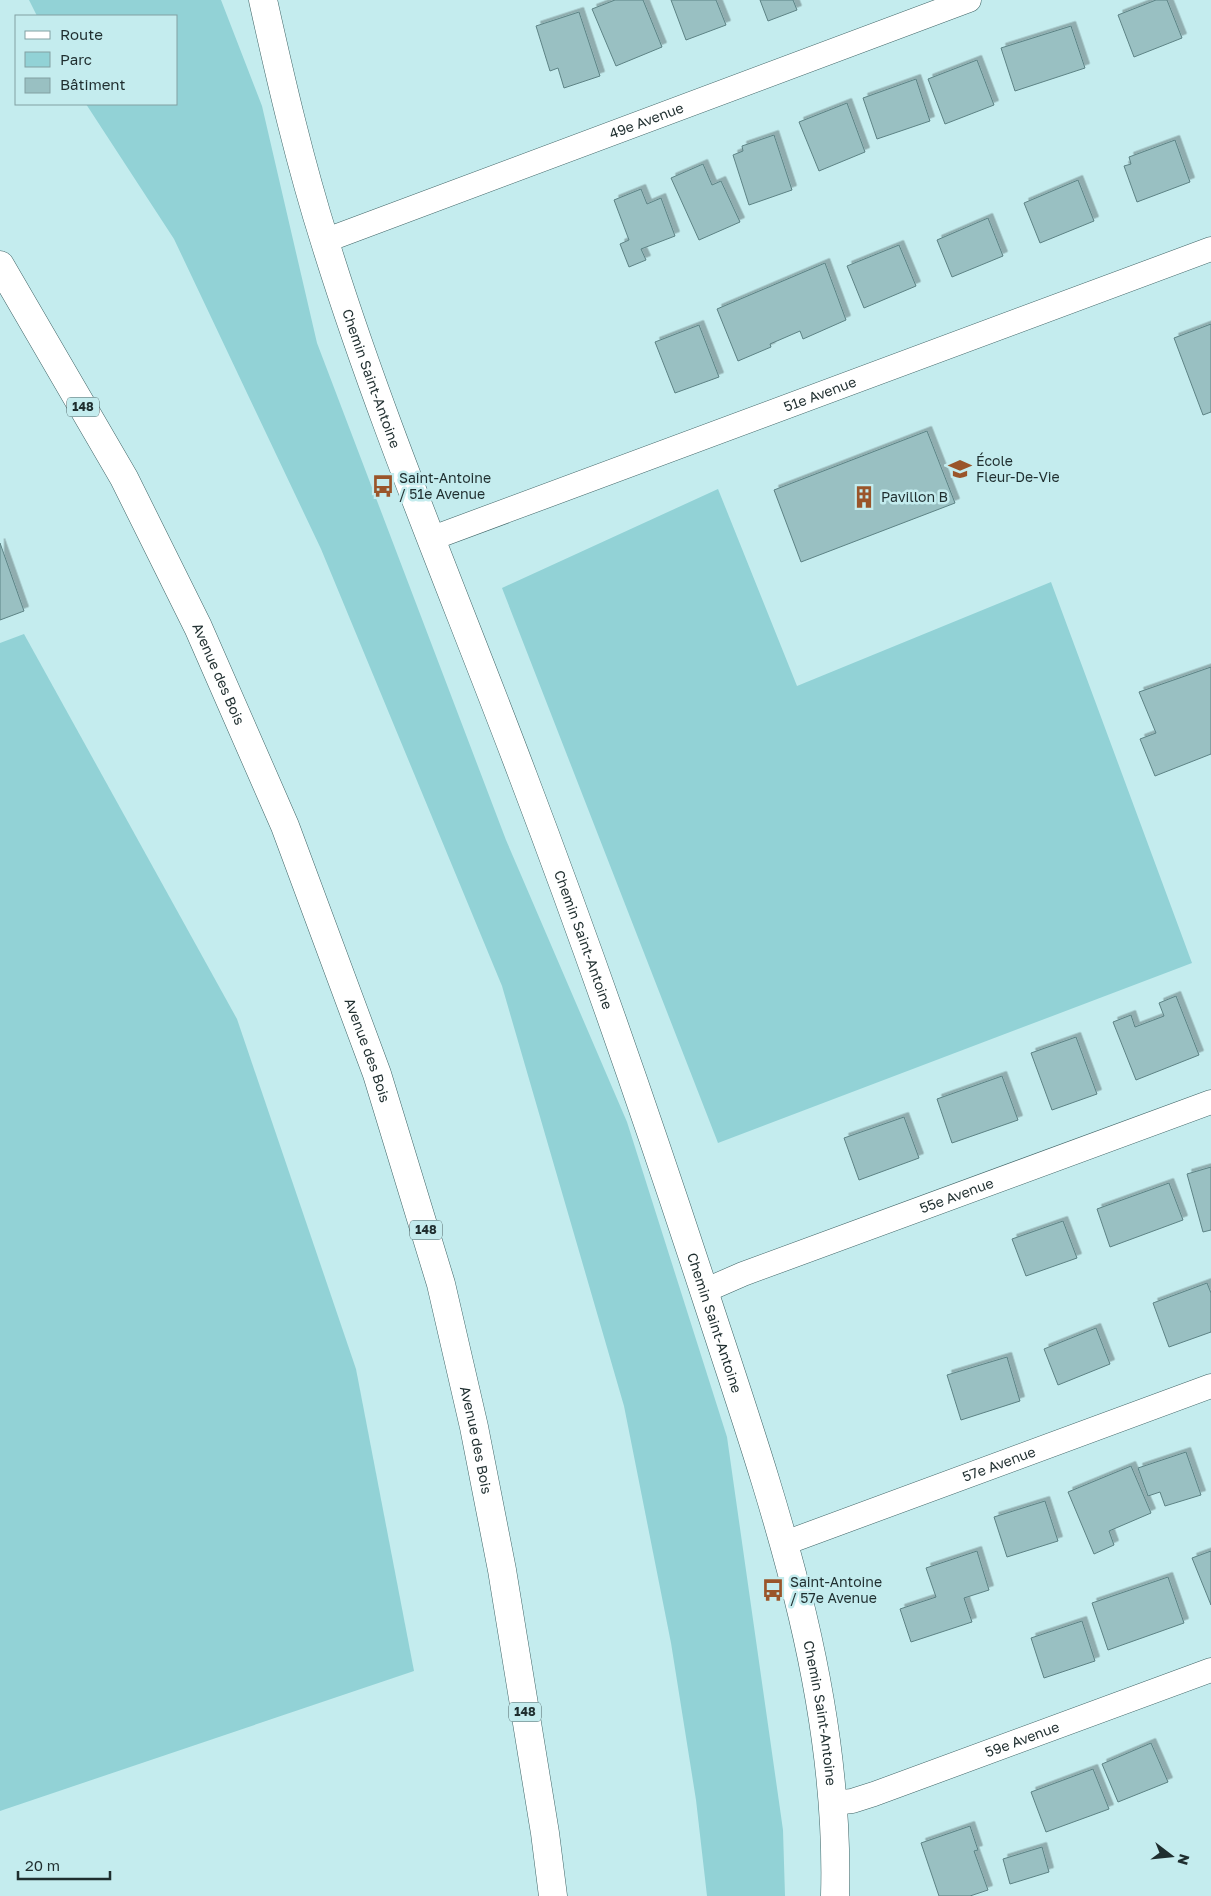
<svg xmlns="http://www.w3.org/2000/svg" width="1211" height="1896" font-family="'Golos Text',sans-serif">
  <defs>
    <filter id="shadow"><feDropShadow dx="4.5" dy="-4.5" stdDeviation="0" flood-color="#0004"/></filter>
  </defs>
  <rect width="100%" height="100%" fill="#c4ecee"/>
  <g fill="#92d2d6">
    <path d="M29,0H221L262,106L317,343L506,840L627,1122L727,1437L783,1830L785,1896H707L696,1800L671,1643L624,1406L502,986L321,549L174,239L86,104H176V16H37Z"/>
    <path d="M718,489L797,686L1051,582L1192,963L718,1143L502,588Z"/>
    <path d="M24,634L237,1019L356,1369L414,1671L0,1811V643Z"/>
  </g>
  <g fill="#99c0c2" stroke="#5d8385" filter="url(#shadow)">
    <path d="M615,0H643L662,47L616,66L592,9Z"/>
    <path d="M671,0H716L726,25L686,40Z"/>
    <path d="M760,0H793L797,10L768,21Z"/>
    <path d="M1156,0H1167L1182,38L1134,57L1118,15Z"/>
    <path d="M579,12L600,76L564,88L558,68L550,71L536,26Z"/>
    <path d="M1071,26L1085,68L1015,91L1001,48Z"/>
    <path d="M977,60L994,105L945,124L928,79Z"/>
    <path d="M916,79L930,121L877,139L863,98Z"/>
    <path d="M847,103L865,152L819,171L799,122Z"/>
    <path d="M774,135L792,190L749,205L733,155L743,151L742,146Z"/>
    <path d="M1175,140L1190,182L1137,202L1124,166L1131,164L1129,157Z"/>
    <path d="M703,164L712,185L721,181L740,222L699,240L671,178Z"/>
    <path d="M1078,180L1094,221L1040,243L1024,203Z"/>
    <path d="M641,189L647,204L661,198L675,236L641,249L646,260L629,267L620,244L629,240L614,200Z"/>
    <path d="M988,218L1003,256L952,277L937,240Z"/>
    <path d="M899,245L916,286L864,308L847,266Z"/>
    <path d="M825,263L846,320L803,339L800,331L770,344L771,347L738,361L717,309Z"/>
    <path d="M1211,324V412L1203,415L1174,338Z"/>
    <path d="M699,325L719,377L675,393L655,342Z"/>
    <path d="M927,431L955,503L801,562L774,490Z"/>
    <path d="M0,543L24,611L0,620Z"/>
    <path d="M1211,667V754L1155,776L1140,739L1156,733L1139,692Z"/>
    <path d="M1176,996L1199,1055L1136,1080L1113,1022L1131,1015L1135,1027L1164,1016L1159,1003Z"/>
    <path d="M1076,1037L1097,1094L1052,1110L1031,1053Z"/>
    <path d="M1002,1076L1018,1120L952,1143L937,1099Z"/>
    <path d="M904,1117L919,1158L859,1180L844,1138Z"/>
    <path d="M1211,1167V1230L1203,1232L1187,1174Z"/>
    <path d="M1169,1183L1183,1220L1110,1247L1097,1209Z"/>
    <path d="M1063,1221L1077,1258L1026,1276L1012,1239Z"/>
    <path d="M1207,1283L1211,1293V1332L1169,1347L1153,1303Z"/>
    <path d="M1096,1328L1110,1364L1058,1385L1044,1349Z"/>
    <path d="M1007,1357L1020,1401L961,1420L947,1375Z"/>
    <path d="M1186,1452L1201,1495L1165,1506L1160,1492L1148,1496L1138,1468Z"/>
    <path d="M1131,1466L1151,1513L1109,1531L1114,1545L1094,1554L1068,1492Z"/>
    <path d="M1045,1501L1058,1541L1007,1557L994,1517Z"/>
    <path d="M977,1551L989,1590L964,1598L972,1622L911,1642L900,1609L936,1597L926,1568Z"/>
    <path d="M1211,1551V1605L1192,1558Z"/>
    <path d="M1168,1577L1184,1623L1108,1650L1092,1603Z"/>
    <path d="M1082,1621L1095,1661L1044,1678L1031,1638Z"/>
    <path d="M1151,1743L1168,1782L1118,1802L1102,1764Z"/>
    <path d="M1093,1769L1109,1809L1046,1832L1031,1792Z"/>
    <path d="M970,1826L978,1850L974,1851L988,1890L970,1896H939L921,1843Z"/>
    <path d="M1042,1847L1049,1872L1010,1884L1003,1859Z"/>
  </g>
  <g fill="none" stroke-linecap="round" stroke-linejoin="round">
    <defs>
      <g id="minor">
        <path id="s1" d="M324,241L969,0"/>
        <path id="s2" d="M430,539L1211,249"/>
        <path id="s3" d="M704,1291L743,1274L1211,1102"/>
        <path id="s4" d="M785,1543L1211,1386"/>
        <path id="s5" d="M833,1803L852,1801L874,1794L1211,1670"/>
      </g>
      <g id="tertiary">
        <path id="s6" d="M263,0C281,81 300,163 325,242C381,423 456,598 523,776C588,947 648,1120 705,1294C769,1490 841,1687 835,1896"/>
      </g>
      <g id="primary">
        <path id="s7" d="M0,265L124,478L198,627L285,826L377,1074L441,1284L474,1427L502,1570L545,1833L553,1896"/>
      </g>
    </defs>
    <use href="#minor" stroke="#3f6466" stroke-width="25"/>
    <use href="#tertiary" stroke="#3f6466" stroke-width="29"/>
    <use href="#primary" stroke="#3f6466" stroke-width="29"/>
    <use href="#minor" stroke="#fff" stroke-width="24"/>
    <use href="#tertiary" stroke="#fff" stroke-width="28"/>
    <use href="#primary" stroke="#fff" stroke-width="28"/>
  </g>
  <defs>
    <symbol id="school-bare" viewBox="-9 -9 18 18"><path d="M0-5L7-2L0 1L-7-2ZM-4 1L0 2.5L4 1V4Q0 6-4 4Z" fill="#9a552a" stroke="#c4ecee" stroke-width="2.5" paint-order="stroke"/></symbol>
    <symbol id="bus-bare" viewBox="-9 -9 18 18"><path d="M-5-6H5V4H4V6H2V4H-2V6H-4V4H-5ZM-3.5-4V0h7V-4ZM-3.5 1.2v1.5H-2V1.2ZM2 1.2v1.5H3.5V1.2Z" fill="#9a552a" stroke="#c4ecee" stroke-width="2.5" paint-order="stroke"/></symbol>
    <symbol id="building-bare" viewBox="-9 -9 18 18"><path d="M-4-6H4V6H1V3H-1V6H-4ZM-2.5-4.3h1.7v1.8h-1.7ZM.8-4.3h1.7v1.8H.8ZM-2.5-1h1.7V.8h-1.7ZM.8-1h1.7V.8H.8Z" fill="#9a552a" stroke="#c4ecee" stroke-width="2.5" paint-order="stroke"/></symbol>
  </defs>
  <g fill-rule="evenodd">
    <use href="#school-bare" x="944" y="453" width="32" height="32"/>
    <use href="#bus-bare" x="367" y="470" width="32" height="32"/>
    <use href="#building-bare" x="848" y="481" width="32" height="32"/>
    <use href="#bus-bare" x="757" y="1574" width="32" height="32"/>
  </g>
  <g text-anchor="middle" stroke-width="5" stroke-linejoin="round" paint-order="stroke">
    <g fill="#c4ecee" stroke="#506768" stroke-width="1">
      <rect x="67" y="397.5" width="32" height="19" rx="4"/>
      <rect x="410" y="1220.5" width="32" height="19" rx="4"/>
      <rect x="509" y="1702.5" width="32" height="19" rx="4"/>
    </g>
    <g font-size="12" font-weight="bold" fill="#1f2e2f">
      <text x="83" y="411">148</text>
      <text x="426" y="1234">148</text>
      <text x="525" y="1716">148</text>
    </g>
    <g font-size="14" fill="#1f2e2f" stroke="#c4ecee">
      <text dy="5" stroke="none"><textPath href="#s1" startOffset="344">49e Avenue</textPath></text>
      <text dy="5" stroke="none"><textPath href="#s6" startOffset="394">Chemin Saint-Antoine</textPath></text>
      <text dy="5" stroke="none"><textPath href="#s2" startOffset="416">51e Avenue</textPath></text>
      <text dy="5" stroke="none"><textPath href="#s7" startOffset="464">Avenue des Bois</textPath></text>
      <text dy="5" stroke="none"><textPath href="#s6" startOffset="994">Chemin Saint-Antoine</textPath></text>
      <text dy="5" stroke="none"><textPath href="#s7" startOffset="869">Avenue des Bois</textPath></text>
      <text dy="5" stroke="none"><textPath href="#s3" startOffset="270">55e Avenue</textPath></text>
      <text dy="5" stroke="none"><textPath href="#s6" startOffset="1399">Chemin Saint-Antoine</textPath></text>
      <text dy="5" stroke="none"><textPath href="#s7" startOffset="1274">Avenue des Bois</textPath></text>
      <text dy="5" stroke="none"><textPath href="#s4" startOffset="228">57e Avenue</textPath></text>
      <text dy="5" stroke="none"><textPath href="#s6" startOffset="1804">Chemin Saint-Antoine</textPath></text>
      <text dy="5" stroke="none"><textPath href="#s5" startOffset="200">59e Avenue</textPath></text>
    </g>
    <g font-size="14" fill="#1f2e2f" stroke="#c4ecee" text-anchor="start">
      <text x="976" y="466">École<tspan x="976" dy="16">Fleur-De-Vie</tspan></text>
      <text x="399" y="483">Saint-Antoine<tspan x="399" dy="16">/ 51e Avenue</tspan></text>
      <text x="881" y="502">Pavillon B</text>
      <text x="790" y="1587">Saint-Antoine<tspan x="790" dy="16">/ 57e Avenue</tspan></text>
    </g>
  </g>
  <rect x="15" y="15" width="162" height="90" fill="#c4ecee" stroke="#82a0a2"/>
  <rect x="25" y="31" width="25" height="8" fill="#ffffff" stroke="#82a0a2"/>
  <text x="60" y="40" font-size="15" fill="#1f2e2f">Route</text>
  <rect x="25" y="52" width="25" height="15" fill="#92d2d6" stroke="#82a0a2"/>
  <text x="60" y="65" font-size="15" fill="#1f2e2f">Parc</text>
  <rect x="25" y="78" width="25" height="15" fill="#99c0c2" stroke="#82a0a2"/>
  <text x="60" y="90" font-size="15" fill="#1f2e2f">Bâtiment</text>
  <g transform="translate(1171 1856) rotate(106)" stroke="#c4ecee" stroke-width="4" paint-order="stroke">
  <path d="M0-4L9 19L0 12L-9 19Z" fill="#1f2e2f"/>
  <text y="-8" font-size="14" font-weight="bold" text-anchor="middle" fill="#1f2e2f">N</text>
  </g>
  <path d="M18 1871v8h92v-8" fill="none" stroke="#1f2e2f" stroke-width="2.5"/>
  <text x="25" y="1871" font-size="15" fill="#1f2e2f" stroke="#c4ecee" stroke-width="4" paint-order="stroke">20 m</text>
</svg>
